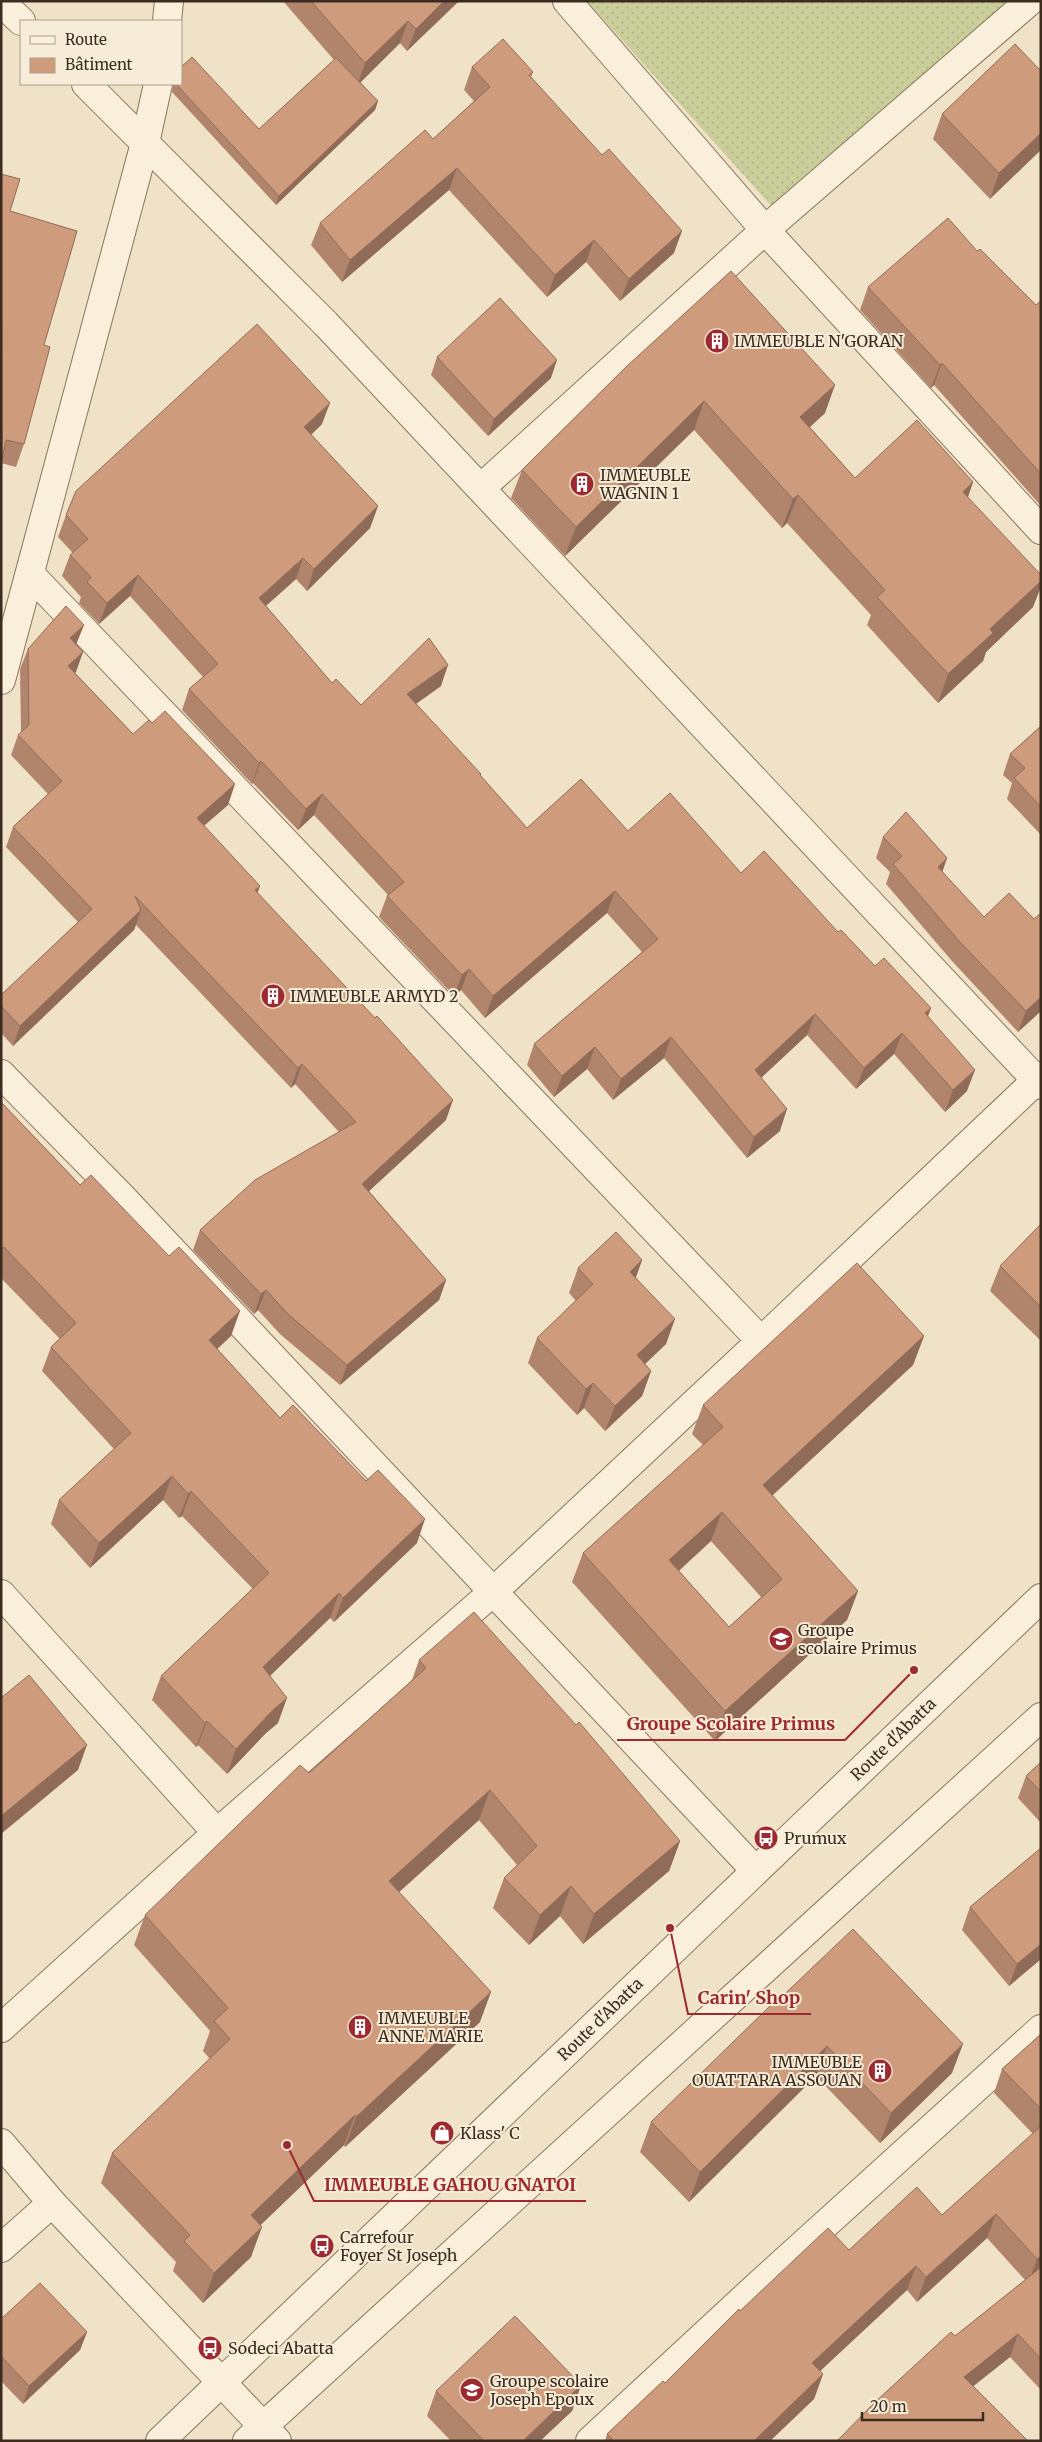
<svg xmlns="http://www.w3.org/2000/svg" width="1042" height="2442" font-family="Merriweather,serif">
  <defs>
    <pattern id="grass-dots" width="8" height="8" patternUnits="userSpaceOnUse" patternTransform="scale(1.25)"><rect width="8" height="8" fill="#cace9a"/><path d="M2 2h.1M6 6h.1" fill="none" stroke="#aeb184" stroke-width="1.8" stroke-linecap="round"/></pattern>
  </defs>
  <rect width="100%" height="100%" fill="#f0e2c7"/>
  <path fill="url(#grass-dots)" d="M587,1H1017L775,210Z"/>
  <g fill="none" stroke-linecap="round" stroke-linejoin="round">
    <defs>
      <g id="minor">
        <path d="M567,1L765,230L1041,530"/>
        <path d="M1,2L21,21"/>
        <path d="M167,21L169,1"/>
        <path d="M86,84L326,324L1041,1085"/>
        <path d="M481,488L765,230L1030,1"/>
        <path d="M30,574L761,1341L1041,1076"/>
        <path d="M1,680L145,143L158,84"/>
        <path d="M1,1074L121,1196L755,1870"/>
        <path d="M1,1594L217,1833"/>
        <path d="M1,2028L217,1833L494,1591L761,1341"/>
        <path d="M1,2143L52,2203L1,2248"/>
        <path d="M52,2203L277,2441"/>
        <path d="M590,2441L754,2289L1041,2029"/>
      </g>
      <g id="tertiary">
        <path d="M160,2441L1041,1598"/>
        <path d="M247,2441L1041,1717"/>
      </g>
    </defs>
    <use href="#minor" stroke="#8c745c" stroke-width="30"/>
    <use href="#tertiary" stroke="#8c745c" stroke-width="30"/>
    <use href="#minor" stroke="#faefdb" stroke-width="28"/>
    <use href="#tertiary" stroke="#faefdb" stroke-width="28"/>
  </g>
  <g fill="#b1856c" fill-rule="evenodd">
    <path d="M283,1H459L407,51L400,43L360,82L378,101L375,110L276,205L172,92L173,84H181L259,129L334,60Z"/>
    <path d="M472,67L533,72L531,77L674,253L620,301L586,262L547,297L449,190L342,282L311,245L320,223L433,139L474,101L464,90Z"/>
    <path d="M1041,71L990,199L933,139L942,114Z"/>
    <path d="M1,174L44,345L24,444L16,467L1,463Z"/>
    <path d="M977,251L1036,305L1041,301V506L934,385L931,388L860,310L868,287Z"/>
    <path d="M437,357L551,378L488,436L431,375Z"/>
    <path d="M627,366L825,413L810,427L855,478L973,482L968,497L1033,607L986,652L983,661L938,703L867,625L871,615L787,523L782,528L694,430L565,556L511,498L522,470Z"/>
    <path d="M322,424L311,435L378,506L370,528L307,591L296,579L266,606L332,683L361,705L441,686L416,704L480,776L527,828L628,831L741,873L838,932L875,966L931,1008L928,1016L967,1091L945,1112L894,1054L856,1089L807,1035L761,1078L780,1131L747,1158L664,1058L613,1100L587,1069L554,1097L527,1065L534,1044L642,952L607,913L485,1018L461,990L454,996L379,917L387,896L388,895L314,815L298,830L253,783L252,784L182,710L189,689L203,677L130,596L99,624L79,603L81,597L62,576L70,555L73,553L58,537L66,515Z"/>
    <path d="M77,645L83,652L75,673L133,734L228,805L204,826L257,893L446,1120L369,1191L446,1280L439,1300L340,1385L280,1334L258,1310L254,1314L193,1250L200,1230L339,1132L295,1084L291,1088L136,925L134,930L13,1046L1,1033V995L78,922L6,847L13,827L48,794L11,755L18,735L21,732L20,669L28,649Z"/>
    <path d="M1041,726V835L1007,799L1012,783L1003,775L1010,754Z"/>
    <path d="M883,837L947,858L942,871L1041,1011L1018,1032L952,961L886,884L890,872L876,858Z"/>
    <path d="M1,1102L80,1185L231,1336L217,1349L280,1418L417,1543L334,1622L330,1618L270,1676L278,1723L266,1733L227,1774L198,1745L196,1747L152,1700L161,1676L253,1589L182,1516L179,1518L163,1500L90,1568L51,1524L59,1500L114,1449L42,1371L51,1347L60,1339L1,1278Z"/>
    <path d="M1041,1224V1341L990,1291L1000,1266Z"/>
    <path d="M642,1260L636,1277L666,1344L645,1364L651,1371L642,1396L605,1431L584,1408L577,1415L528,1363L537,1338L576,1301L569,1293L578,1268Z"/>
    <path d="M924,1336L913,1365L772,1496L858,1591L847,1620L715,1741L572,1582L583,1553L703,1445L692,1434L703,1405ZM711,1541L761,1597L729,1627L679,1571Z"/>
    <path d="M419,1660L680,1841L669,1871L583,1944L560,1916L529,1945L493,1908L504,1878L517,1865L479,1820L399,1892L480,2022L345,2147L344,2145L260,2225L251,2257L203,2303L173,2271L176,2262L101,2183L112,2153L210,2059L203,2051L210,2031L134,1945L145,1915L309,1773L412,1680Z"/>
    <path d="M1041,1762V1823L1018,1798L1026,1776Z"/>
    <path d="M1041,1848V1959L1009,1986L962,1930L970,1907Z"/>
    <path d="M772,2006L952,2073L880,2143L816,2076L689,2202L640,2152L651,2122Z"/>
    <path d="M1041,2034V2390L1010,2357L973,2386L837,2441L955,2336L1025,2280L987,2238L917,2302L907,2290L820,2371L823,2374L814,2399L770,2441H605L607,2434L665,2383L740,2311L849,2250L942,2215L1033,2134L994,2093L1002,2069Z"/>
    <path d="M1,2319L87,2332L80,2350L23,2404L1,2381Z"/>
    <path d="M581,2385L572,2411L540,2441H451L427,2416L436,2391Z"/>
  </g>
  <g fill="#906c58">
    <path d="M444,1H459L407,51L416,29Z"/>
    <path d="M408,21L400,43L357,86L365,63Z"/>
    <path d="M378,101L375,110L276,205L279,196Z"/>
    <path d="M1041,133V150L990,199L999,173Z"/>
    <path d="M457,168L449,190L342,282L350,260Z"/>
    <path d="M682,231L674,253L620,301L629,279Z"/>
    <path d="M594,240L586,262L547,297L555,275Z"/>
    <path d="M557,360L551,378L488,436L494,419Z"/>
    <path d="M942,363L934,385L931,388L940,365Z"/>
    <path d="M835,385L825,413L790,445L800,417Z"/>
    <path d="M704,401L694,430L565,556L576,527Z"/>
    <path d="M330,403L322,424L296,449L304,427Z"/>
    <path d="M973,482L963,511V492Z"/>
    <path d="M798,495L787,523L782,528L793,499Z"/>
    <path d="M378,506L370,528L307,591L314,569Z"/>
    <path d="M303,558L296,579L251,619L259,598Z"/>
    <path d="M138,575L130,596L99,624L107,603Z"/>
    <path d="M1041,581V587L1033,607L986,652L983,661L938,703L948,674L990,629Z"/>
    <path d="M84,625L76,645L70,638Z"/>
    <path d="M83,652L76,672L61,686L68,666Z"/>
    <path d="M448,665L441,686L400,715L407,694Z"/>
    <path d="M261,761L253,783L252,784L259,763Z"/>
    <path d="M235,784L228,805L189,838L197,818Z"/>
    <path d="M322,794L314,815L298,830L306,809Z"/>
    <path d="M947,858L940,879L938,867Z"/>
    <path d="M260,886L253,906L255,890Z"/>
    <path d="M615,891L607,913L485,1018L493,996Z"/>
    <path d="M141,910L134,930L13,1046L20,1026Z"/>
    <path d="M469,969L461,990L454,996L462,975Z"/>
    <path d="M1041,997V1011L1018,1032L1026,1011Z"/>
    <path d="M931,1008L923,1029L925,1013Z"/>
    <path d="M815,1014L807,1035L747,1091L755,1070Z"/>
    <path d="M902,1033L894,1054L856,1089L864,1068Z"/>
    <path d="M671,1037L664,1058L613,1100L621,1079Z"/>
    <path d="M595,1047L587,1069L554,1097L562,1076Z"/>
    <path d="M302,1064L295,1084L291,1088L298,1068Z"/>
    <path d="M975,1070L967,1091L945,1112L953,1090Z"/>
    <path d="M453,1100L446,1120L355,1204L362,1184Z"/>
    <path d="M787,1109L780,1131L747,1158L754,1137Z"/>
    <path d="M642,1260L633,1285L630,1272Z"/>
    <path d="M446,1280L439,1300L340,1385L347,1365Z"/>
    <path d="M266,1290L258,1310L254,1314L261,1294Z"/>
    <path d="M240,1311L231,1336L200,1365L209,1340Z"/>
    <path d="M675,1319L666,1344L628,1380L637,1355Z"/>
    <path d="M924,1336L913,1365L752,1514L763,1485Z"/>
    <path d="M651,1371L642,1396L605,1431L615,1406Z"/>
    <path d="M593,1383L584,1408L577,1415L586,1389Z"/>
    <path d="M172,1476L163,1500L90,1568L99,1543Z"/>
    <path d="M191,1491L182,1516L179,1518L188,1494Z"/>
    <path d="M722,1512L711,1541L658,1589L669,1560Z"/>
    <path d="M425,1519L417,1543L334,1622L343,1598Z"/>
    <path d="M858,1591L847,1620L715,1741L725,1711Z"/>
    <path d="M339,1593L330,1618L254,1691L263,1667Z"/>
    <path d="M287,1698L278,1723L266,1733L227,1774L236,1749L274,1709Z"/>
    <path d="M207,1721L198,1745L196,1747L205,1723Z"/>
    <path d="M87,1745L78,1770L1,1834V1816Z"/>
    <path d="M490,1790L479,1820L378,1911L389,1881Z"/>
    <path d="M680,1841L669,1871L583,1944L594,1914Z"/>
    <path d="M571,1886L560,1916L529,1945L540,1915Z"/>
    <path d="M1041,1944V1959L1009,1986L1017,1964Z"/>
    <path d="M491,1992L480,2022L345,2147L356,2117Z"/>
    <path d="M963,2044L952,2073L880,2143L891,2113Z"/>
    <path d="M827,2046L816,2076L689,2202L700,2172Z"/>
    <path d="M355,2115L344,2145L240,2245L251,2215Z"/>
    <path d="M996,2214L987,2238L917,2302L926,2277Z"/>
    <path d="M262,2227L251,2257L203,2303L214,2273Z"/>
    <path d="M1041,2256V2272L1028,2284L1037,2259Z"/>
    <path d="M916,2266L907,2290L803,2387L812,2363Z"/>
    <path d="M87,2332L80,2350L23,2404L29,2386Z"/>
    <path d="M1018,2334L1010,2357L956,2400L964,2377Z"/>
    <path d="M823,2374L814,2399L770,2441H754Z"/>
    <path d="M581,2385L572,2411L540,2441H523Z"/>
  </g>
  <g fill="#ce9b7d" stroke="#906c58" fill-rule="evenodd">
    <path d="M311,1H444L416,29L408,21L365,63Z"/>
    <path d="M503,39L533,72L529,75L602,155L609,149L682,231L629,279L594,240L555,275L457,168L350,260L320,223L425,130L433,139L490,87L472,67Z"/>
    <path d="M1015,44L1041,71V133L999,173L942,114Z"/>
    <path d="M192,57L259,129L336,58L378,101L279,196L176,84H181V67Z"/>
    <path d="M1,174L20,179L10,211L77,231L44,345L50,347L24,444L6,440L2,459Z"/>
    <path d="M948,218L977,251L980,249L1036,305L1041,301V474L942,363L940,365L868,287Z"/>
    <path d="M731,271L835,385L800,417L855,478L917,420L973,482L963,492L1041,575V581L990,629L993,633L948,674L877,597L885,590L798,495L793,499L704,401L576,527L522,470L627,366Z"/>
    <path d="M500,298L557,360L494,419L437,357Z"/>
    <path d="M257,324L330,403L304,427L378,506L314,569L303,558L259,598L332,683L336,679L361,705L429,638L448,665L407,694L481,774L480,775L527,828L581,779L628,831L670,793L741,873L764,851L838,932L841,930L875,966L884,958L931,1008L925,1013L975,1070L953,1090L902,1033L864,1068L815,1014L755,1070L787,1109L754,1137L671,1037L621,1079L595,1047L562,1076L534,1044L658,939L615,891L493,996L469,969L462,975L387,896L404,882L322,794L306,809L261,761L259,763L189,689L218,664L138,575L107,603L87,582L91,577L70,555L88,539L66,515L76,491Z"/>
    <path d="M66,606L84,625L70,638L83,652L68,666L133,734L149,720L152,723L165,711L235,784L197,818L260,886L255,890L375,1018L377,1016L453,1100L362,1184L446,1280L347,1365L288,1314L266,1290L261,1294L200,1230L255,1180L356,1122L302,1064L298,1068L135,896L141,910L20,1026L1,1006V995L92,909L13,827L62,781L18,735L29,725L28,649Z"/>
    <path d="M1041,726V807L1014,778L1025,768L1010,754Z"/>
    <path d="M906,812L947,858L938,867L984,917L1009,893L1034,919L1041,913V997L1026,1011L959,941L893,864L902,856L883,837Z"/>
    <path d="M1,1102L80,1185L91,1175L169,1256L179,1247L240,1311L209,1340L280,1418L293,1405L366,1481L378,1470L425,1519L343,1598L339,1593L263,1667L287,1698L274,1709L236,1749L207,1721L205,1723L161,1676L269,1573L191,1491L188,1494L172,1476L99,1543L59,1500L131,1433L51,1347L76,1323L4,1247L1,1250Z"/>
    <path d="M1041,1224V1307L1000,1266Z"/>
    <path d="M616,1232L642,1260L630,1272L675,1319L637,1355L651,1371L615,1406L593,1383L586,1389L537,1338L593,1284L578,1268Z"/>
    <path d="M857,1263L924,1336L763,1485L858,1591L725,1711L583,1553L723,1427L703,1405ZM722,1512L782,1579L729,1627L669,1560Z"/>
    <path d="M474,1612L576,1725L579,1722L680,1841L594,1914L571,1886L540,1915L504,1878L537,1846L490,1790L389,1881L491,1992L356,2117L355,2115L251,2215L262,2227L214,2273L184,2241L190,2235L112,2153L230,2039L214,2021L228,2008L145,1915L300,1765L309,1773L426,1668L419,1660Z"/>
    <path d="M29,1675L87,1745L1,1816V1698Z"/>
    <path d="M1041,1762V1792L1026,1776Z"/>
    <path d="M1041,1848V1944L1017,1964L970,1907Z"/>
    <path d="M853,1929L963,2044L891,2113L827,2046L700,2172L651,2122L771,2005L772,2006Z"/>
    <path d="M1041,2034V2109L1002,2069Z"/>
    <path d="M1041,2126V2256L1037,2259L996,2214L926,2277L916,2266L812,2363L823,2374L754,2441H614L607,2434L663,2381L665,2383L739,2309L740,2311L828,2228L849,2250L917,2187L942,2215Z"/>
    <path d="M1040,2268L1041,2269V2359L1018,2334L964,2377L1028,2441H837L874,2403L951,2332L955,2336Z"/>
    <path d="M40,2283L87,2332L29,2386L1,2356V2319Z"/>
    <path d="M515,2316L581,2385L523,2441H484L436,2391Z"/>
  </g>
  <defs>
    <symbol id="building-disc" viewBox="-11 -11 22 22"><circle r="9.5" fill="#9c2a30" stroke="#f7ecd7"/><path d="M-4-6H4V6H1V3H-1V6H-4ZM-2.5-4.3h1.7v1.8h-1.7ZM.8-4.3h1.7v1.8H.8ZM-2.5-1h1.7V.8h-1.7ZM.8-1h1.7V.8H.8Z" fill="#fff"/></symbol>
    <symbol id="school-disc" viewBox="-11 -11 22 22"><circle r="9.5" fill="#9c2a30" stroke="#f7ecd7"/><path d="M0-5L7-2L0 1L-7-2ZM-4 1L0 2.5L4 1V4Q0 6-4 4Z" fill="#fff"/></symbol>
    <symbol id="bus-disc" viewBox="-11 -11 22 22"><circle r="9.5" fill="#9c2a30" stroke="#f7ecd7"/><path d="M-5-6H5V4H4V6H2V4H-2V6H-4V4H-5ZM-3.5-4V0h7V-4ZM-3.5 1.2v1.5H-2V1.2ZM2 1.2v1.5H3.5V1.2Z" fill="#fff"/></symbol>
    <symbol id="shop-disc" viewBox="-11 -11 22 22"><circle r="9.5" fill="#9c2a30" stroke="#f7ecd7"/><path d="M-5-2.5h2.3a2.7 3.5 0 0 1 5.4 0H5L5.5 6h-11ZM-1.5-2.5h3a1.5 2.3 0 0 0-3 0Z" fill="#fff"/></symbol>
  </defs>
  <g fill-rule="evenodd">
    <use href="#building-disc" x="703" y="327" width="28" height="28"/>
    <use href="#building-disc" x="568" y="470" width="28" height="28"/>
    <use href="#building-disc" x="259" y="982" width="28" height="28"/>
    <use href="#school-disc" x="767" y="1625" width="28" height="28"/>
    <use href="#bus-disc" x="752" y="1824" width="28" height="28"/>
    <use href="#building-disc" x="346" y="2013" width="28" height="28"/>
    <use href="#building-disc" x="866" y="2057" width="28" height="28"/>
    <use href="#shop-disc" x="428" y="2119" width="28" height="28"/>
    <use href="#bus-disc" x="308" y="2232" width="28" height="28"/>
    <use href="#bus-disc" x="196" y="2334" width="28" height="28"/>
    <use href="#school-disc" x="458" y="2376" width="28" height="28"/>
  </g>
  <g text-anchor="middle" stroke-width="4" stroke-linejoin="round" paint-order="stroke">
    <g font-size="16" fill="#3c2c20" stroke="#f7ecd7" text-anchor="start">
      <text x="734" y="347">IMMEUBLE N'GORAN</text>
      <text x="600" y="481">IMMEUBLE<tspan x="600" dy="18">WAGNIN 1</tspan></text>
      <text x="290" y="1002">IMMEUBLE ARMYD 2</text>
      <text x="798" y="1636">Groupe<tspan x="798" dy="18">scolaire Primus</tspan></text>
      <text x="784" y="1844">Prumux</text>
      <text x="378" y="2024">IMMEUBLE<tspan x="378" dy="18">ANNE MARIE</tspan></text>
      <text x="862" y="2068" text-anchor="end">IMMEUBLE<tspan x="862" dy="18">OUATTARA ASSOUAN</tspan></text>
      <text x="460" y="2139">Klass' C</text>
      <text x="340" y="2243">Carrefour<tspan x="340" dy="18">Foyer St Joseph</tspan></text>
      <text x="228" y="2354">Sodeci Abatta</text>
      <text x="490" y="2387">Groupe scolaire<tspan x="490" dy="18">Joseph Epoux</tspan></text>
    </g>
    <g font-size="16" fill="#3c2c20" stroke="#f7ecd7">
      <text transform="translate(893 1739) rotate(-44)" y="6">Route d'Abatta</text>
      <text transform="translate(600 2019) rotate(-44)" y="6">Route d'Abatta</text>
    </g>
  </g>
  <path fill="none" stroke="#9c2a30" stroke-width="2" d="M914 1670L845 1740H617M670 1928L688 2014H811M287 2145L314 2201H586"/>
  <g fill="#9c2a30" stroke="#f7ecd7" stroke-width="2">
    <circle cx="914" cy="1670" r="5"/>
    <circle cx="670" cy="1928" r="5"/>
    <circle cx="287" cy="2145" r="5"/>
  </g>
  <g font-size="18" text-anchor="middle" font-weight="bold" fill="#9c2a30" stroke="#f7ecd7" stroke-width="4" stroke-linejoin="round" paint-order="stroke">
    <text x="731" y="1730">Groupe Scolaire Primus</text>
    <text x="749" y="2004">Carin' Shop</text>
    <text x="450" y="2191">IMMEUBLE GAHOU GNATOI</text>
  </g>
  <rect width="1042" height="2442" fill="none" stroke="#3c2c20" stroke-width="5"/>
  <rect x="20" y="20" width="162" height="65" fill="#f7ecd7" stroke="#ac9f8e"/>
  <rect x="30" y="36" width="25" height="8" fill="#faefdb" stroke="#ac9f8e"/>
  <text x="65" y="45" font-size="15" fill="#3c2c20">Route</text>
  <rect x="30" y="58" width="25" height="15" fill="#ce9b7d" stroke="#ac9f8e"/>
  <text x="65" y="70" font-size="15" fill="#3c2c20">Bâtiment</text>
  <path d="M862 2412v8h121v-8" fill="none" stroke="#3c2c20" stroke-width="2.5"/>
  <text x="870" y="2412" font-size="15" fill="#3c2c20" stroke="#f7ecd7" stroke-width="4" paint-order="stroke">20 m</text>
</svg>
